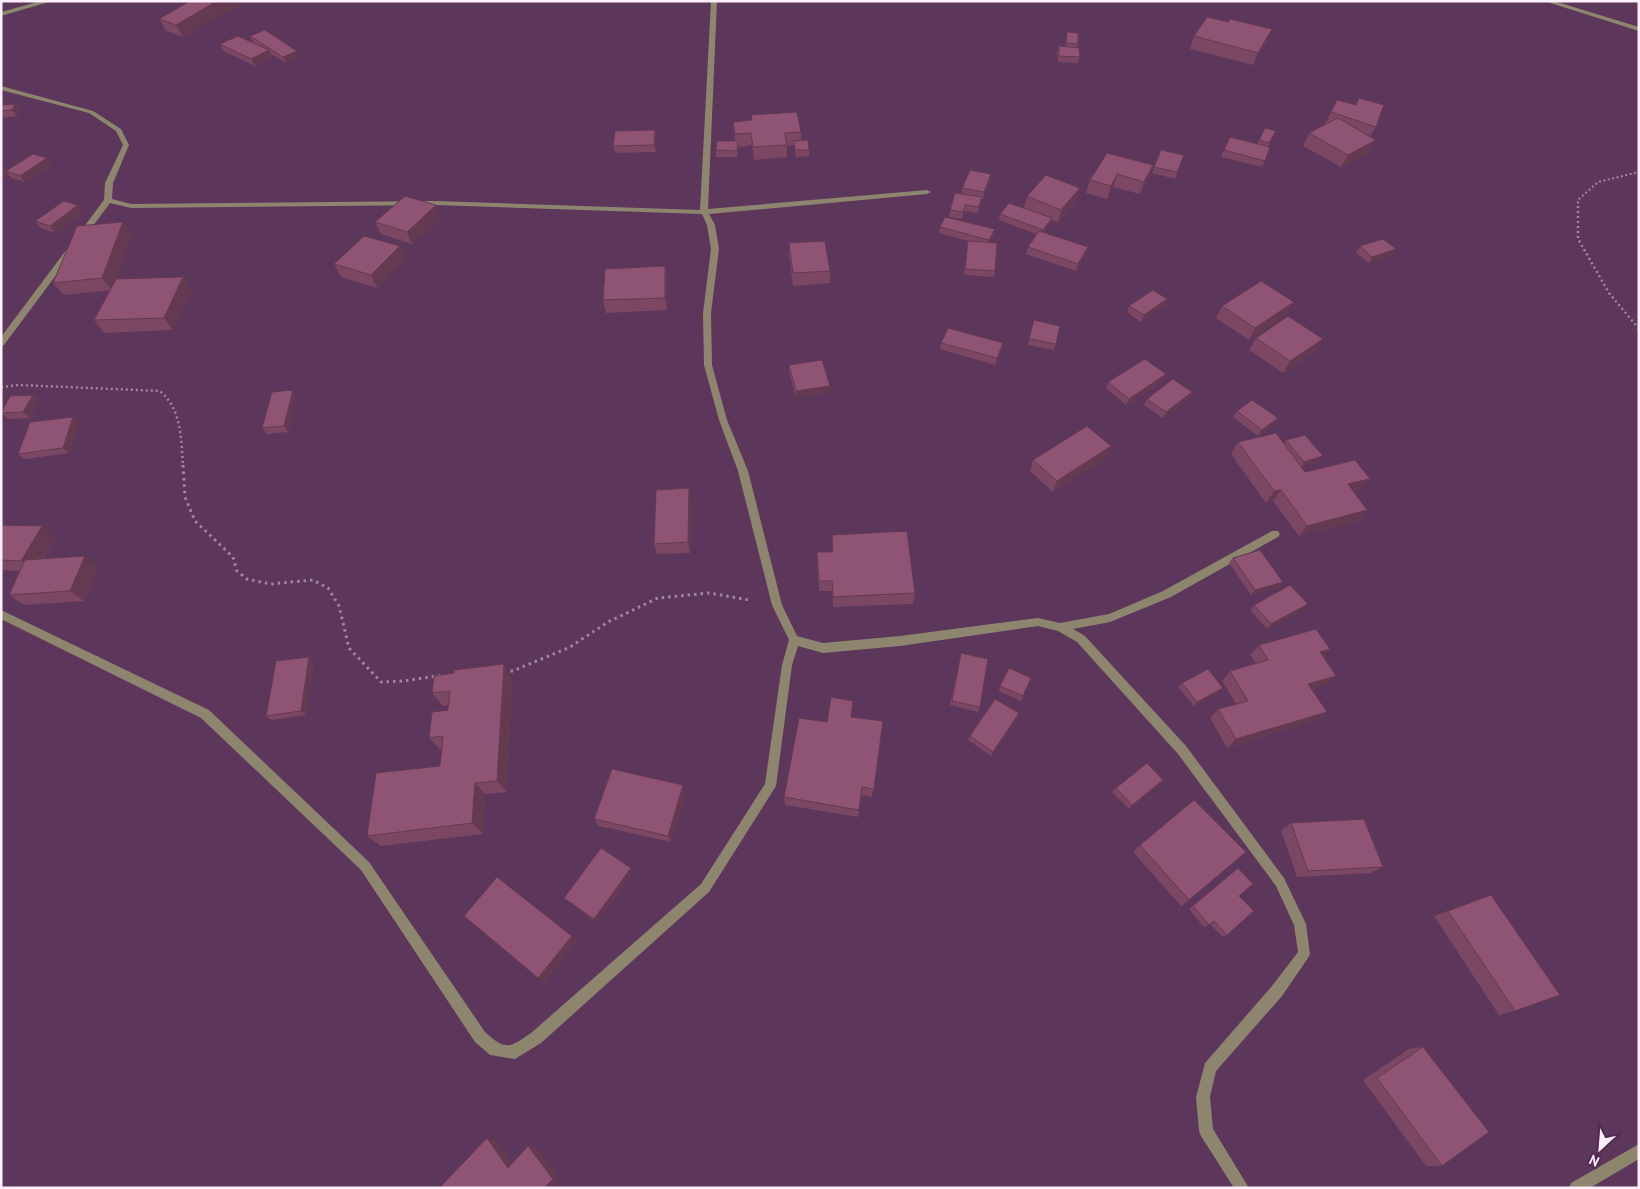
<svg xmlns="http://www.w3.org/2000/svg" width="1640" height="1189" font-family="'PT Sans',sans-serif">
  <rect width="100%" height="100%" fill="#5c365b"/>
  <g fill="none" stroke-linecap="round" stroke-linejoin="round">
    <path stroke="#a286a1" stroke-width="2" stroke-dasharray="2 2.5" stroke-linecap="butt" d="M1578,208V200L1598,182L1639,172"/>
    <g stroke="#a286a1" stroke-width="2.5" stroke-dasharray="2 3" stroke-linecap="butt">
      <path d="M1578,206V239L1609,293L1639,329"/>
      <path d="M1,387L19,385L160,391C182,410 181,439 183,466"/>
    </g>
    <g stroke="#a286a1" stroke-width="3" stroke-dasharray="2.5 4" stroke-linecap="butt">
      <path d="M183,465L185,497L195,521L233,557L237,571L247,579L270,584L313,580L328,588L339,606L349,648L381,682L404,681L443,675"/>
      <path d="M504,671H513L570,647L608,622L658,598L709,593L749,600"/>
    </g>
    <g fill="#8e856e" fill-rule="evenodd">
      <path d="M41,1H52L1,16V12Z"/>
      <path d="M711,1H717L708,209L927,190L931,192L927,194L709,214L715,225L719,249L711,313L712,365L727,420L748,471L782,605L797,636L823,643L900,636L1038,618L1060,623L1109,614L1163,591L1272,531H1278L1280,534L1278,537L1171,597L1110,622L1073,629L1085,636L1186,746L1284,878L1306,924L1310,954L1308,958L1282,996L1216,1071L1210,1097L1213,1129L1249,1188H1234L1201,1136L1199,1131L1196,1097L1205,1063L1272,986L1298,952L1294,925L1276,886L1178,754L1077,642L1058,631L1038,626L900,646L823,653L798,646L792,665L776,786L709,892L541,1043L515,1059L490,1055L475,1042L361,870L201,718L1,619V610L209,710L369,862L485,1032C506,1051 509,1048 531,1033L701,884L765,784L782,665L789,640L772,605L738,471L719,420L704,365L703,313L711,249L707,225L702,214L436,205L131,208L110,203L84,238H81L77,236L104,200L105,183L123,145L116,131L89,113L1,90V86L93,111L121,129L129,145L113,183L112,199L131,204L436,201L700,210Z"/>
      <path d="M1544,1H1554L1639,27V31Z"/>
      <path d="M67,249H70L74,251L4,345L1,346V337Z"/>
      <path d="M1639,1144V1159L1590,1188H1569L1571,1183Z"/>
    </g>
  </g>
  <g fill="#7b4763">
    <path d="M190,1H245L183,37L166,31L159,19Z"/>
    <path d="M1067,32L1078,44L1077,47L1080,57L1078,63L1058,62L1057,53L1059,46L1065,47Z"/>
    <path d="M250,36L300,57L286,63L271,54L272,57L255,66L223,51L220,44L253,43Z"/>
    <path d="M1194,36L1267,41L1253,65L1190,49Z"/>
    <path d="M1337,100L1376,127L1370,136L1369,152L1341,167L1303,146L1309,133L1325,124Z"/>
    <path d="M1,105L20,110L17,116L1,118Z"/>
    <path d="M751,115L801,132V141L809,150V156L796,157L794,145L787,146V157L754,160L752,145L738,147L737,157H716V150L735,141L733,122L752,120Z"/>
    <path d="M655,130L656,137V152L615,153L613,146Z"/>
    <path d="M1276,131L1268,146L1265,161L1262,167L1221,157L1230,137L1257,144L1259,140Z"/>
    <path d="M1161,150L1184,155L1175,179L1152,173Z"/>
    <path d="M52,164L25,182L11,178L8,174L1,180L7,171Z"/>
    <path d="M1153,165L1149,178L1140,194L1113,187L1107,199L1086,193L1090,180Z"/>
    <path d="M991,174L990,180L983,199H981L978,213L964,211L962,219L949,217L950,210L962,194V188Z"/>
    <path d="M1027,196L1077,200L1058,222L1051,220L1050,225L1044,233L1088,247L1086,253L1076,271L1026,254L1028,247L1036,234L999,220L1000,214L1024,208Z"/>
    <path d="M83,212L55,233L41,228L35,221Z"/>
    <path d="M441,218L412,244L381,234L375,222Z"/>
    <path d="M940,227L995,229L993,236L989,243L995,271L994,277L964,275L968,241L939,233Z"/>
    <path d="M132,234L116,279L183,277L192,289L173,330L104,333L94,320L110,290L64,295L53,283Z"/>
    <path d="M789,243L830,271V283L793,286L789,255Z"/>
    <path d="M1360,246L1392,255L1369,263L1356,253Z"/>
    <path d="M406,258L377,288L341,277L334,264Z"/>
    <path d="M665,266L667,278V310L606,313L603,300Z"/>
    <path d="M1167,299L1165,305L1141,322L1127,312L1129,306Z"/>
    <path d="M1222,306L1287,314L1249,340L1216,318Z"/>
    <path d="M1034,320L1056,344L1054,350L1028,345Z"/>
    <path d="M1256,338L1316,351L1283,373L1249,350Z"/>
    <path d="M941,343H1003L1002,349L995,365L940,349Z"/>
    <path d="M789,365L830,392L796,398L789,371Z"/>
    <path d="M1166,374L1164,380L1126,405L1106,388L1108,382Z"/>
    <path d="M1192,392L1189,398L1163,418L1144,405L1147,399Z"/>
    <path d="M33,395L39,401L30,418L8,419L1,413Z"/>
    <path d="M297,396L288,432L267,434L262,428Z"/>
    <path d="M1237,411L1274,424L1258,436L1233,417Z"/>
    <path d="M79,423L69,453L25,459L18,454Z"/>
    <path d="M1286,440L1319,462L1302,467L1305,472L1361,490L1354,492L1367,510L1358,521L1299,536L1273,501L1266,503L1231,454L1238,442L1284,444Z"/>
    <path d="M1106,458L1053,492L1030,471L1033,460Z"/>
    <path d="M691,499L690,553L657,554L654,544Z"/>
    <path d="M1,525L56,537L43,559L98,567L84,601L24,605L9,595L20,571L1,570Z"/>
    <path d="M832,535L915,593L913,604L833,607L832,591H819L817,563V552H832Z"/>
    <path d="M1233,558L1283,582L1279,587L1251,595L1229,563Z"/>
    <path d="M1254,605L1303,609L1267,629L1250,610Z"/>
    <path d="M1259,645L1330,649L1323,657L1326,685L1312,689L1327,712L1317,720L1227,748L1210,718L1218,709L1236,704L1222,681L1230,671L1256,663L1250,655Z"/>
    <path d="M960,658L980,707L978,712L950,705Z"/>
    <path d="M314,662L306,715L272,720L266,716Z"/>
    <path d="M512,678L507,792L485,794L483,834L381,846L367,836L440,766L442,750H441L429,738L448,710L449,705L443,706L432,693Z"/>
    <path d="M1031,678L1021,701L999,691L1000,686Z"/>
    <path d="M1182,683L1219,693L1194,706L1178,687Z"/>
    <path d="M852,710L851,717L883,721L872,797L861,795L858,817L785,805L784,797Z"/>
    <path d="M1019,713L1017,717L991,756L968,740L970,736Z"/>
    <path d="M1163,780L1160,784L1129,809L1112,792L1116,788Z"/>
    <path d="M686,792L671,842L599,826L594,819Z"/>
    <path d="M1291,823L1383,867L1371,873L1297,877L1281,830Z"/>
    <path d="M1140,845L1189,900L1181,906L1133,852Z"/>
    <path d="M1238,868L1239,896L1227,935L1223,937L1210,924L1204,927L1189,909Z"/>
    <path d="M633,871L596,922L564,898Z"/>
    <path d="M1491,895L1515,1011L1499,1015L1434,916Z"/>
    <path d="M1423,1047L1442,1166H1426L1363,1080L1409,1049Z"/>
  </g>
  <g fill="#643a50">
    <path d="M217,1H245L183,37L176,25Z"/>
    <path d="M1272,29L1267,41L1253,65L1258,53Z"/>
    <path d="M269,50L272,57L255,66L251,59Z"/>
    <path d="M297,51L300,57L286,63L283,57Z"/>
    <path d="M15,104L20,110L17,116L12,110Z"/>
    <path d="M655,130L656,137V152L654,145Z"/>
    <path d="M1376,140L1369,152L1341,167L1348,155Z"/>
    <path d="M47,158L52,164L25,182L20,176Z"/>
    <path d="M1153,165L1149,178L1140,194L1144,182Z"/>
    <path d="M3,167L8,172L6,171L8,174L1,180V169Z"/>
    <path d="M991,174L990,180L983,199L984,192Z"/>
    <path d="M1117,174L1113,187L1107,199L1111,186Z"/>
    <path d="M1080,188L1077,200L1058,222L1061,210Z"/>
    <path d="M78,205L83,212L55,233L50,226Z"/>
    <path d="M436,205L441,218L412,244L407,232Z"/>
    <path d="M1052,218L1050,225L1042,236L1043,230Z"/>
    <path d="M123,222L132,234L112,290L102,278Z"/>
    <path d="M995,229L993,236L988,246L989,240Z"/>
    <path d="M400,246L406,258L377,288L371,275Z"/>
    <path d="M1088,247L1086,253L1076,271L1078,264Z"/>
    <path d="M1396,249L1392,255L1369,263L1372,257Z"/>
    <path d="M665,266L667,278V310L665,298Z"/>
    <path d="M183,277L192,289L173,330L164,318Z"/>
    <path d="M1167,299L1165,305L1141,322L1144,315Z"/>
    <path d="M1294,302L1287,314L1249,340L1255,328Z"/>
    <path d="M1323,339L1316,351L1283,373L1290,361Z"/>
    <path d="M1003,343L1002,349L995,365L997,358Z"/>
    <path d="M1166,374L1164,380L1126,405L1129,399Z"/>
    <path d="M830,386V392L796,398V391Z"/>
    <path d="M293,390L297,396L288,432L284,426Z"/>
    <path d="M1192,392L1189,398L1163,418L1166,412Z"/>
    <path d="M33,395L39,401L30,418L23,412Z"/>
    <path d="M73,417L79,423L69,453L63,448Z"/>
    <path d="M1278,418L1274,424L1258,436L1262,430Z"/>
    <path d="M1111,446L1106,458L1053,492L1057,481Z"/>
    <path d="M1323,456L1319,462L1300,468L1304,462Z"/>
    <path d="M1370,479L1361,490L1339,496L1348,484Z"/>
    <path d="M689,488L691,499L690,553L688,542Z"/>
    <path d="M1281,490L1273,501L1266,503L1274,491Z"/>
    <path d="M1367,510L1358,521L1299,536L1307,526Z"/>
    <path d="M42,526L56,537L35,571L21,561Z"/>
    <path d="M85,556L98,567L84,601L70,591Z"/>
    <path d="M1283,582L1279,587L1251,595L1255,590Z"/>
    <path d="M1308,604L1303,609L1267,629L1271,624Z"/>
    <path d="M1330,649L1321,659L1320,652Z"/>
    <path d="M309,657L314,662L306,715L301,711Z"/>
    <path d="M504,664L512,678L507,792L497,781Z"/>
    <path d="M1336,676L1326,685L1298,693L1308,684Z"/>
    <path d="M1223,688L1219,693L1194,706L1197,702Z"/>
    <path d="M1327,712L1317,720L1227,748L1236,739Z"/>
    <path d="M1019,713L1017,717L991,756L993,752Z"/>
    <path d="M1163,780L1160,784L1129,809L1132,805Z"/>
    <path d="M475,783L485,794L483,834L472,823Z"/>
    <path d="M683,785L686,792L671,842L668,836Z"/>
    <path d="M631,868L633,871L596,922L594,919Z"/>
    <path d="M572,936L577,941L545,982L538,978Z"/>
    <path d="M487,1138L495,1139L515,1167L508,1168Z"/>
    <path d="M528,1146H536L560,1178L551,1188H544Z"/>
  </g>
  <g fill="#8f5373" stroke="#643a50">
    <path d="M190,1H217L176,25L159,19Z"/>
    <path d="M1207,17L1228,22L1230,19L1272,29L1258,53L1194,36Z"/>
    <path d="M265,30L297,51L283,57L250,36Z"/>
    <path d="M1067,32L1078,33V44L1066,43Z"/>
    <path d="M238,36L269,50L251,59L220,44Z"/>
    <path d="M1059,46L1079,48L1080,57L1059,56Z"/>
    <path d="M1359,98L1384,105L1376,127L1331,112L1337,100L1356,105Z"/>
    <path d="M15,104L12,110L1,111V105Z"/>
    <path d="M797,112L801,132L785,133L787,145L753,147L751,133L735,134L733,122L752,120L751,115Z"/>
    <path d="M1338,118L1376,140L1348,155L1309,133Z"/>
    <path d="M1265,128L1276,131L1269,143L1259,140Z"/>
    <path d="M655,130L654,145L613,146L615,131Z"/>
    <path d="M1230,137L1270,147L1265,161L1224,150Z"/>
    <path d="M808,140L809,150H795L794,141Z"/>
    <path d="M717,141H738L737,151L716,150Z"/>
    <path d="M1161,150L1184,155L1177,172L1154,167Z"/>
    <path d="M1107,153L1153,165L1144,182L1117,174L1111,186L1090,180Z"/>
    <path d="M33,154L47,158L20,176L6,171Z"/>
    <path d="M970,170L991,174L984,192L962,188Z"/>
    <path d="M1046,175L1080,188L1061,210L1027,196Z"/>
    <path d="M955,193L982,197L979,207L965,205L963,212L950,210Z"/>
    <path d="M405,196L436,205L407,232L375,222Z"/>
    <path d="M64,201L78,205L50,226L35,221Z"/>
    <path d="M1009,203L1052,218L1043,230L1000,214Z"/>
    <path d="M945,217L995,229L989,240L940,227Z"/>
    <path d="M123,222L102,278L53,283L77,226Z"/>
    <path d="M1039,231L1088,247L1078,264L1028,247Z"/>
    <path d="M364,236L400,246L371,275L334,264Z"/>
    <path d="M1383,239L1396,249L1372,257L1360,246Z"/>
    <path d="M825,241L830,271L793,273L789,243Z"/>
    <path d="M968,241L997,243L995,271L965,269Z"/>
    <path d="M665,266V298L603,300L605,269Z"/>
    <path d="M183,277L164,318L94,320L116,279Z"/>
    <path d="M1261,281L1294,302L1255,328L1222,306Z"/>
    <path d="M1153,290L1167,299L1144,315L1129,306Z"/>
    <path d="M1288,316L1323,339L1290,361L1256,338Z"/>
    <path d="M1034,320L1060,326L1056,344L1029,339Z"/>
    <path d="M948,328L1003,343L997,358L941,343Z"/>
    <path d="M1145,359L1166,374L1129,399L1108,382Z"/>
    <path d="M822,360L830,386L796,391L789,365Z"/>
    <path d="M1173,379L1192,392L1166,412L1147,399Z"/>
    <path d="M293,390L284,426L262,428L272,392Z"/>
    <path d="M33,395L23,412L1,413L10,396Z"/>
    <path d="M1252,400L1278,418L1262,430L1237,411Z"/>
    <path d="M73,417L63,448L18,454L30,422Z"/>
    <path d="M1087,426L1111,446L1057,481L1033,460Z"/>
    <path d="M1276,433L1305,472L1355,460L1370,479L1348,484L1367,510L1307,526L1281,490L1274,491L1238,442Z"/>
    <path d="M1305,435L1323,456L1304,462L1286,440Z"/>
    <path d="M689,488L688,542L654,544L656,490Z"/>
    <path d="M1,525L42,526L21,561L1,560Z"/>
    <path d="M907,531L915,593L833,597L832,581H819L817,552H833L832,535Z"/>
    <path d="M1260,550L1283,582L1255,590L1233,558Z"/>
    <path d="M85,556L70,591L9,595L25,560Z"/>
    <path d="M1290,585L1308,604L1271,624L1254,605Z"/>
    <path d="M1316,629L1330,649L1320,652L1336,676L1308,684L1327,712L1236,739L1218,709L1248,701L1230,671L1268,660L1259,645Z"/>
    <path d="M961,653L988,659L980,707L952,701Z"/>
    <path d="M309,657L301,711L266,716L276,661Z"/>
    <path d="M504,664L497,781L475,783L472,823L367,836L376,773L440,766L443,736L429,738L432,712L448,710L450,691L432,693L434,676L454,673V670Z"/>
    <path d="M1009,668L1031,678L1023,696L1000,686Z"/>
    <path d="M1208,669L1223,688L1197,702L1182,683Z"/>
    <path d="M831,697L853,701L851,717L883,721L874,789L862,787L859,810L784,797L799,718L827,722Z"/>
    <path d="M995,699L1019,713L993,752L970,736Z"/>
    <path d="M1147,763L1163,780L1132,805L1116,788Z"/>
    <path d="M612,769L683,785L668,836L594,819Z"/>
    <path d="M1194,800L1246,852L1189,900L1140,845Z"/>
    <path d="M1364,819L1383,867L1308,871L1291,823Z"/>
    <path d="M601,848L631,868L594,919L564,898Z"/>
    <path d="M1238,868L1253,884L1239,896L1254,911L1227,935L1214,921L1209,925L1193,906Z"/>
    <path d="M497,877L572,936L538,978L464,916Z"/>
    <path d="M1491,895L1560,995L1515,1011L1448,911Z"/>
    <path d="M1423,1047L1489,1132L1442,1166L1377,1078Z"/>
    <path d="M487,1138L508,1168L528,1146L553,1179L544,1188H442L441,1186Z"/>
  </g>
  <rect width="1640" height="1189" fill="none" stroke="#fdeffc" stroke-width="5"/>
  <g transform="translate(1600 1149) rotate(206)" stroke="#512c50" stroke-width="4" paint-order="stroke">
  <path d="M0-4L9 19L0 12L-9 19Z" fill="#fdeffc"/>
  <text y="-8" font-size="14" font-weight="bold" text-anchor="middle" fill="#fdeffc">N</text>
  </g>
</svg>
